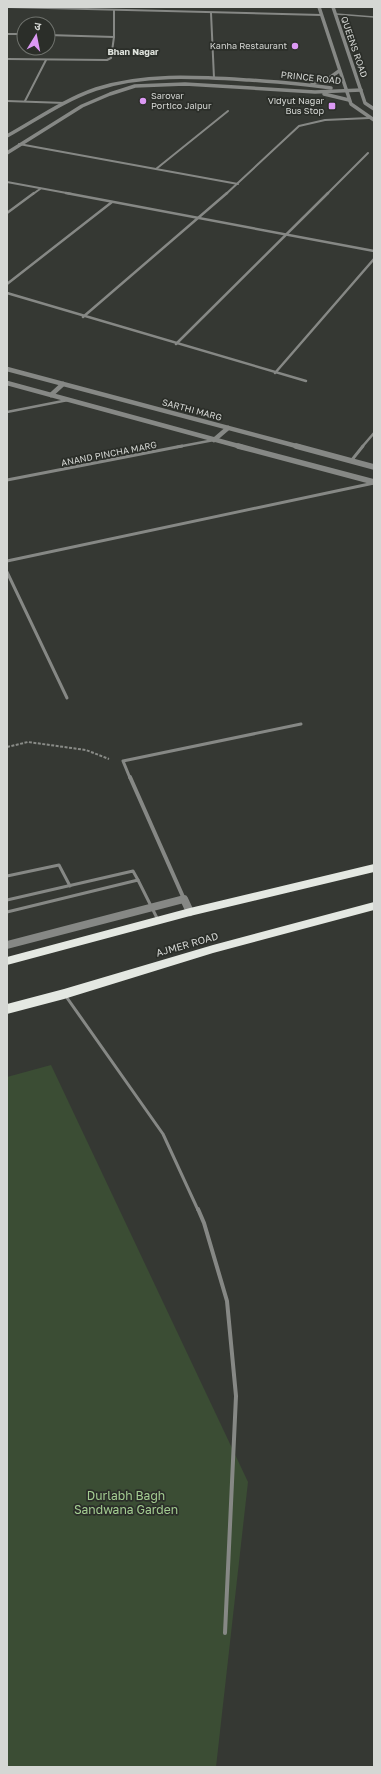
<svg xmlns="http://www.w3.org/2000/svg" width="381" height="1774" font-family="'Golos Text','Noto Sans Devanagari',sans-serif">
  <rect width="100%" height="100%" fill="#353833"/>
  <path fill="#3b4d34" d="M51,1065L248,1482L216,1767H7V1077Z"/>
  <g fill="none" stroke-linecap="round" stroke-linejoin="round">
    <path stroke="#898b87" stroke-width="2" stroke-dasharray="3 1.5" stroke-linecap="butt" d="M7,747L28,742L86,750L109,759"/>
    <path stroke="#868885" stroke-width="1.5" d="M336,14L374,17"/>
    <g stroke="#868885" stroke-width="3">
      <path d="M7,876L59,865L70,886"/>
      <path d="M7,900L133,871L138,880"/>
      <path d="M7,912L138,880L158,920"/>
      <path d="M65,995L163,1134L198,1210"/>
    </g>
    <path stroke="#868885" stroke-width="4" d="M198,1209L204,1223L227,1301L236,1396L225,1633"/>
    <g stroke="#868885" stroke-width="2">
      <path d="M7,7L321,15"/>
      <path d="M211,13L214,78"/>
      <path d="M7,34H24"/>
      <path d="M48,35L114,37"/>
      <path d="M7,59L107,60L111,58L114,37V10"/>
      <path d="M7,101L65,103"/>
      <path d="M25,101L46,60"/>
      <path d="M19,144L238,184"/>
      <path d="M156,169L228,111"/>
      <path d="M7,182L72,194"/>
      <path d="M33,194L40,189"/>
      <path d="M226,194L299,126L325,120L369,118"/>
      <path d="M327,194L368,153"/>
    </g>
    <g stroke="#868885" stroke-width="2.5">
      <path d="M66,193L374,251"/>
      <path d="M7,213L34,193"/>
      <path d="M7,284L112,202"/>
      <path d="M7,293L306,381"/>
      <path d="M83,317L227,193"/>
      <path d="M176,344L328,193"/>
      <path d="M275,373L374,259"/>
      <path d="M7,412L68,400"/>
      <path d="M177,447L214,440"/>
      <path d="M362,447L374,433"/>
    </g>
    <g stroke="#868885" stroke-width="3">
      <path d="M351,461L363,446"/>
      <path d="M7,480L182,446"/>
      <path d="M7,561L374,483"/>
      <path d="M7,572L67,698"/>
      <path d="M130,778L123,761L301,724"/>
    </g>
    <path stroke="#868885" stroke-width="4" d="M130,777L184,899"/>
    <g stroke="#868885" stroke-width="3.5">
      <path d="M319,7L351,104L374,120"/>
      <path d="M333,7L365,103L374,109"/>
      <path d="M312,83L328,79L339,71"/>
      <path d="M324,94L349,100"/>
      <path d="M7,136C36,120 64,100 96,89C145,73 199,77 249,80C277,82 304,84 331,88"/>
      <path d="M7,153L82,106L110,94L135,86L185,84L315,92L361,90"/>
    </g>
    <g stroke="#868885" stroke-width="4.5">
      <path d="M7,369L300,447"/>
      <path d="M7,383L242,447"/>
      <path d="M51,395L63,384"/>
      <path d="M214,440L228,428"/>
    </g>
    <g stroke="#868885" stroke-width="5.5">
      <path d="M238,446L374,482"/>
      <path d="M296,446L374,467"/>
    </g>
    <path stroke="#868885" stroke-width="8" d="M7,945L184,899L190,912"/>
    <g fill="#e4e8e2" fill-rule="evenodd">
      <path d="M374,864V872L190,916L7,965V957L190,908Z"/>
      <path d="M374,902V910L213,953L64,999L7,1014V1004L64,989L213,945Z"/>
    </g>
  </g>
  <g fill="#dc99f4" stroke="#2b2e29" stroke-width="1.5">
    <circle cx="295" cy="46" r="4"/>
    <circle cx="143" cy="101" r="4"/>
    <rect x="328" y="102" width="8" height="8" rx="2"/>
  </g>
  <g text-anchor="middle" stroke-width="3.5" stroke-linejoin="round" paint-order="stroke">
    <g font-size="9" fill="#d5d7d4" stroke="#2b2e29" text-anchor="end">
      <text x="287" y="49">Kanha Restaurant</text>
      <text x="151" y="99" text-anchor="start">Sarovar<tspan x="151" dy="10">Portico Jaipur</tspan></text>
      <text x="324" y="104">Vidyut Nagar<tspan x="324" dy="10">Bus Stop</tspan></text>
    </g>
    <g font-size="9" fill="#d5d7d4" stroke="#2b2e29">
      <text transform="translate(354 47) rotate(71)" y="3">QUEENS ROAD</text>
      <text transform="translate(311 78) rotate(6)" y="3">PRINCE ROAD</text>
      <text transform="translate(192 410) rotate(15)" y="3">SARTHI MARG</text>
      <text transform="translate(109 454) rotate(-11)" y="3">ANAND PINCHA MARG</text>
    </g>
    <g font-size="9" font-weight="bold" fill="#dde1db" stroke="#2b2e29">
      <text x="133" y="55">Bhan Nagar</text>
    </g>
    <g font-size="10" fill="#d5d7d4" stroke="#2b2e29">
      <text transform="translate(187 944) rotate(-16)" y="4">AJMER ROAD</text>
    </g>
    <g font-size="12" fill="#a4cd92" stroke="#2b2e29">
      <text x="126" y="1500">Durlabh Bagh<tspan x="126" dy="14">Sandwana Garden</tspan></text>
    </g>
  </g>
  <rect width="381" height="1774" fill="none" stroke="#d5d7d4" stroke-width="16"/>
  <g transform="translate(36 36) rotate(10)"><circle r="19" fill="#2b2e29" stroke="#6f726d"/>
  <path d="M0-3L7 15L0 10L-7 15Z" fill="#dc99f4"/>
  <text y="-6" font-size="11" font-weight="bold" text-anchor="middle" fill="#d5d7d4">उ</text>
  </g>
</svg>
